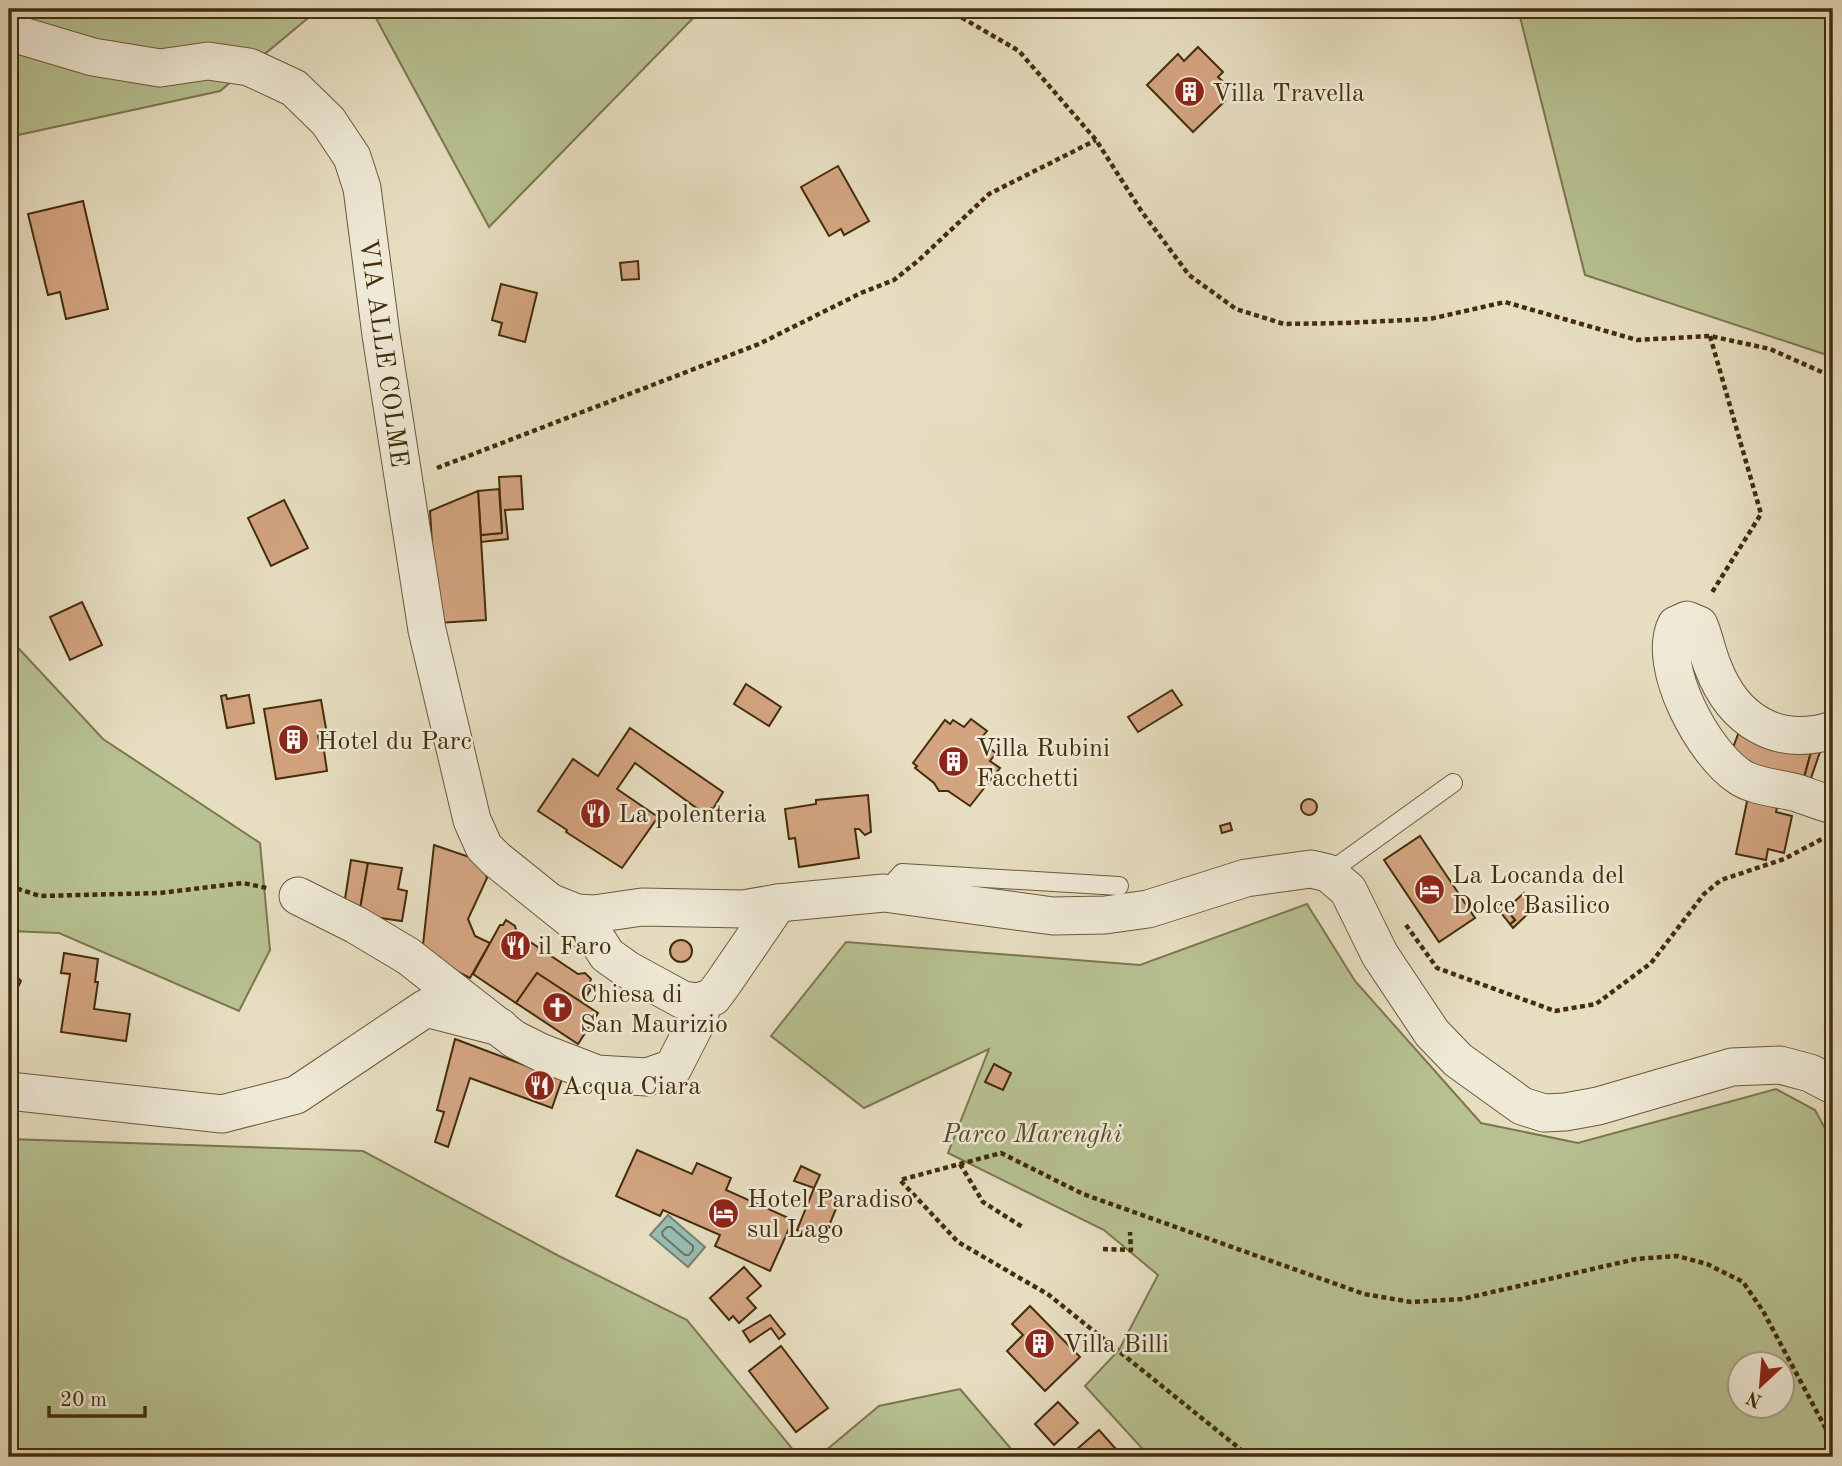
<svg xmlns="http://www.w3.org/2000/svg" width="1842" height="1466" font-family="'Old Standard TT',serif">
  <rect width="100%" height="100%" fill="#e7dec1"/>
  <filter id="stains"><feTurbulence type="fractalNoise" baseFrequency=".00286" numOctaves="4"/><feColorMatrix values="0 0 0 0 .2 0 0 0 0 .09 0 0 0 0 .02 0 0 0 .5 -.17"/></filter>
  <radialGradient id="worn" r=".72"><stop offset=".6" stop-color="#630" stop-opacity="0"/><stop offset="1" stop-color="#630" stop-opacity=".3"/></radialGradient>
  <g fill="#b7c192" stroke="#7d774e" stroke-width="2" fill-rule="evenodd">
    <path d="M9,9H319L220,91L9,137Z"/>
    <path d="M371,9H702L489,227Z"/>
    <path d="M1518,9H1833V357L1585,275Z"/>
    <path d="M9,638L103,739L260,843L270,950L239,1011L59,933L9,931Z"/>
    <path d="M1307,904L1355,981L1481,1123L1578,1143L1776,1089L1815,1110L1833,1143V1457H1150L1085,1386L1119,1350L1158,1275L1104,1230L948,1153L989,1049L864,1108L771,1036L846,942L1140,965ZM1741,1364H1783V1406H1741Z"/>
    <path d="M9,1139L363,1151L557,1255L687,1320L799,1457H9Z"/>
    <path d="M960,1389L1018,1457H818L879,1406Z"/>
  </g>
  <path fill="#97bcb4" stroke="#758370" stroke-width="2" d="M668,1215L705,1247L688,1267L650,1235Z"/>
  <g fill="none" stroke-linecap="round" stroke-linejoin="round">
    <path stroke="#6d745f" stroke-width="2" d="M667,1227H671L693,1246V1250L689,1255H685L663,1236L662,1232Z"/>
  </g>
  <g fill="#d3a480" stroke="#432d0a" stroke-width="2">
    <path d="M1198,47L1223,72L1218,77L1229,87L1220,96L1225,101L1193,132L1147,85L1178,54L1184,61Z"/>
    <path d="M838,166L869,221L844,235L841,229L829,236L801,187Z"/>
    <path d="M83,201L108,309L66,319L60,292L48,295L28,214Z"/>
    <path d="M638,261L639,279L622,280L620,263Z"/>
    <path d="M501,284L537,293L525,342L499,335L502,323L492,320Z"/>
    <path d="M521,476L523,509L505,510L508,539L481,542V535L502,533L499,477Z"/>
    <path d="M499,489L502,533L481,535L478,491Z"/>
    <path d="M478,491L486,620L437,623L430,511Z"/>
    <path d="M284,500L308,548L271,566L248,518Z"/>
    <path d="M82,602L102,645L70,660L50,617Z"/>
    <path d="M746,684L781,707L769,726L734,704Z"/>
    <path d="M1172,690L1182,705L1138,732L1128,717Z"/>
    <path d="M226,695L227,699L249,695L254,723L227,728L221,696Z"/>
    <path d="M321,700L327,734L318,736L320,745L323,744L327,771L276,779L264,709Z"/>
    <path d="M971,719L987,731L979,741L996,753L990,761L1000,768L970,806L948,791H939L934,783L915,768L917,766L913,763L945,720L950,724L953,720L964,727Z"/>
    <path d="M630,728L723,792L713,809L711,808L706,815L635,763L617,789L658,817L622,868L566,832L567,830L538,811L573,759L598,776Z"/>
    <path d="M1740,729L1811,752L1804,778L1759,769L1731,753Z"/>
    <path d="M1811,752H1820L1811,778H1804Z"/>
    <path d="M1749,792L1779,798L1776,812L1792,816L1784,853L1768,849L1766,860L1736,854Z"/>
    <path d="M868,795L871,832L865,835L859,829H855L859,858L799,867L795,838L789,839L785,809L816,804V800Z"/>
    <circle cx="1309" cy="807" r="8"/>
    <path d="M1230,823L1232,830L1222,833L1220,826Z"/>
    <path d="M1420,836L1475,918L1439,942L1384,860Z"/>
    <path d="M434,845L481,861L487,878L468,919L475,936L490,943L470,978L422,954Z"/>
    <path d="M351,860L368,863L359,915L343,912Z"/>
    <path d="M368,863L402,868L398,889L407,891L402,921L359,915Z"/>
    <path d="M1524,893L1536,906L1513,928L1510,924L1515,920L1506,909Z"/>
    <path d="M1498,900L1515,920L1510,924L1494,904Z"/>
    <path d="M506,920L515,926L517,933L578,974L585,973L591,979L588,987L591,989L582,1003L537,973L516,1003L473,974L500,925H503Z"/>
    <circle cx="681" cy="951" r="11"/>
    <path d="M64,953L98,959L95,982H98L94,1009L130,1014L126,1041L61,1032L70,974L61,973Z"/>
    <path d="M12,972L21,981L15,993L9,989V978Z"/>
    <path d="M537,973L598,1013L578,1044L516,1003Z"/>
    <path d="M455,1039L562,1079L552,1108L470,1078L448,1147L435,1142L444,1112L437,1110Z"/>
    <path d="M994,1064L1011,1073L1003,1090L985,1082Z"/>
    <path d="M637,1150L692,1174L697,1163L731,1178L726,1190L793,1220L770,1271L715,1246L720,1235L663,1210L660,1216L616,1196Z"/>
    <path d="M801,1166L820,1175L814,1188L794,1181Z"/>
    <path d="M814,1188L840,1199L824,1238L797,1230Z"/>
    <path d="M744,1267L761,1286L747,1298L756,1308L739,1323L733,1316L729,1320L710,1298Z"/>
    <path d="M1030,1306L1080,1357L1045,1391L1007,1351L1023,1335L1012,1324Z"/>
    <path d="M770,1315L785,1334L779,1339L771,1328L750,1342L743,1331Z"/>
    <path d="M781,1346L828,1408L796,1432L749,1371Z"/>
    <path d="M1058,1402L1078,1423L1054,1445L1035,1424Z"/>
    <path d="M1099,1430L1123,1457H1068Z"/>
  </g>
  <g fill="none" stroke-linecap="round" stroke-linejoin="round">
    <defs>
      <g id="service">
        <path d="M1328,873L1453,783"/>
        <path d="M884,893L902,873L1119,886"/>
      </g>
      <g id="minor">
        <path d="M9,32L93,57L160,68L208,61L249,67L294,88L328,121L352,157L362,188L381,335L427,630L472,820L484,847L496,859L598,941L607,955L628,970L683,1000L698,1002L713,997L724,982L778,903"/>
        <path d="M1833,730C1777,748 1733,720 1713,667C1707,653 1705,639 1699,625L1687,620L1676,625C1656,666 1704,754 1740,777C1755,787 1779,788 1797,793C1809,797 1821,802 1833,805"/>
        <path d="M298,896L356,925L408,956L514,1039L540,1052L597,1074L647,1077L673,1068L700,1015L698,1002"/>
        <path d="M554,904L577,913L594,914L642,907L743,909L778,903L884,893L1053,916L1105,915L1148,909L1246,878L1311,869L1328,873L1348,890L1380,955L1432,1033L1458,1060L1522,1106L1544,1113L1565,1112L1598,1106L1732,1067L1780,1065L1810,1073L1833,1085"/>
        <path d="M9,1091L222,1114L296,1095L426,1008L500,1027"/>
      </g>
    </defs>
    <use href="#service" stroke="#6c5938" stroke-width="20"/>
    <use href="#minor" stroke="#6c5938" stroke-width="39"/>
    <g stroke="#432d0a" stroke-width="4.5" stroke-dasharray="5 3.5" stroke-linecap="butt">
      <path d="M804,9H823"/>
      <path d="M947,9L1019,51L1096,140L1142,212L1189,275L1236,309L1284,324L1344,323L1430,319L1505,302L1637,340L1710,336L1770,349L1833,377"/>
      <path d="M1710,336L1761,514L1711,594"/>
      <path d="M437,468L759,344L861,293L894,280L919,260L989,194L1096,140"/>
      <path d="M9,886L40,896L160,893L243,883L267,888"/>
      <path d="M1406,925L1437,968L1555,1011L1596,1004L1651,963L1704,894L1721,880L1784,859L1824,838"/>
      <path d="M960,1164L983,1202L1024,1228"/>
      <path d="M1103,1249L1131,1250L1130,1232"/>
      <path d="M1250,1457L1049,1295L958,1242L900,1180L1001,1153L1083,1194L1364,1294L1411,1302L1462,1299L1636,1259L1677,1256L1707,1264L1743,1282L1763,1311L1833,1442"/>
    </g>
    <use href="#service" stroke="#efead7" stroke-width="18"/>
    <use href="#minor" stroke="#efead7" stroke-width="37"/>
  </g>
  <defs>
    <symbol id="building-disc" viewBox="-11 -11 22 22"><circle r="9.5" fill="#8f2418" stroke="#efead7"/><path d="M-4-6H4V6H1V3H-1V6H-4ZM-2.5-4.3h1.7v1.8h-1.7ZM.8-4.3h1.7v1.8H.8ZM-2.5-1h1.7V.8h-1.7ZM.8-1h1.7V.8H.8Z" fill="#fff"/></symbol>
    <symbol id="restaurant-disc" viewBox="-11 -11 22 22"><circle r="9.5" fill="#8f2418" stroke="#efead7"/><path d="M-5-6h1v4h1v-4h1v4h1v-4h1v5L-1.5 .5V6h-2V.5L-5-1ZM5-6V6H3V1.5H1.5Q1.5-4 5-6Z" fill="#fff"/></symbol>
    <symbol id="hotel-disc" viewBox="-11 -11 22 22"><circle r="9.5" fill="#8f2418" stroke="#efead7"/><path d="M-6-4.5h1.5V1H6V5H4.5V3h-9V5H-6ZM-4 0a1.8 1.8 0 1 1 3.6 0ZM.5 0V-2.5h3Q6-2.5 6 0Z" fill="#fff"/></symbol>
    <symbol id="church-disc" viewBox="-11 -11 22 22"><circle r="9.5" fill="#8f2418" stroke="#efead7"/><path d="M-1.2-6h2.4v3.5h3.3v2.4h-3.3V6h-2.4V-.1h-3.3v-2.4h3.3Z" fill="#fff"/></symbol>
  </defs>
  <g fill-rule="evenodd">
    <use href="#building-disc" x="1172" y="74" width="35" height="35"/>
    <use href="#building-disc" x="276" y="722" width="35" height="35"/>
    <use href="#building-disc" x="936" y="744" width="35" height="35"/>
    <use href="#restaurant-disc" x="578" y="796" width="35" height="35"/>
    <use href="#hotel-disc" x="1412" y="872" width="35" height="35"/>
    <use href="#restaurant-disc" x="498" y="928" width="35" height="35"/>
    <use href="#church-disc" x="540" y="990" width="35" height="35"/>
    <use href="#restaurant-disc" x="522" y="1068" width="35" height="35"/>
    <use href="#hotel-disc" x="706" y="1196" width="35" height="35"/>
    <use href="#building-disc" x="1022" y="1326" width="35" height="35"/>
  </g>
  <g text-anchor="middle" stroke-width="5" stroke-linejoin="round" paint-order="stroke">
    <g font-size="26" fill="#432d0a" stroke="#efead7" text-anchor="start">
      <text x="1212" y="101">Villa Travella</text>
      <text x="317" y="749">Hotel du Parc</text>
      <text x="976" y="756">Villa Rubini<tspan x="976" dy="30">Facchetti</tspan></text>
      <text x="618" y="822">La polenteria</text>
      <text x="1452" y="883">La Locanda del<tspan x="1452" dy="30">Dolce Basilico</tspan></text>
      <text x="538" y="954">il Faro</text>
      <text x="580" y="1002">Chiesa di<tspan x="580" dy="30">San Maurizio</tspan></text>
      <text x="562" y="1094">Acqua Ciara</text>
      <text x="747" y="1207">Hotel Paradiso<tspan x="747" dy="30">sul Lago</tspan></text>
      <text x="1063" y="1352">Villa Billi</text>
    </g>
    <g font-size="26" fill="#432d0a" stroke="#efead7">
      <text transform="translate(385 353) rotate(82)" y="9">VIA ALLE COLME</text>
    </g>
    <g font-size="26" font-style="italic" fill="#5a4b25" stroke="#efead7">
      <text x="1032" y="1142">Parco Marenghi</text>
    </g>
  </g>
  <rect width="1842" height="1466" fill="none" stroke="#e7dec1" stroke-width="35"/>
  <rect x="10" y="10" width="1821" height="1445" fill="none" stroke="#432d0a" stroke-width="3.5"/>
  <rect x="18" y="18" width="1807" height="1431" fill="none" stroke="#432d0a" stroke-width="2"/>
  <g transform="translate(1761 1385) rotate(206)"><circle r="33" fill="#efead7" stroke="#aa9e85" stroke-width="2"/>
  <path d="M0-5L12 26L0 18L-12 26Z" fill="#8f2418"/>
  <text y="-10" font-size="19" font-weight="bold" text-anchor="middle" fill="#432d0a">N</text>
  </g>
  <path d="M49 1406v10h96v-10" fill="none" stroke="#432d0a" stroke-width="3.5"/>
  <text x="60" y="1406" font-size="21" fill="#432d0a" stroke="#efead7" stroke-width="5" paint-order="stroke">20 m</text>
  <rect width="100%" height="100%" filter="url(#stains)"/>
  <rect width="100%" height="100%" fill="url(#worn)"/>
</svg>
